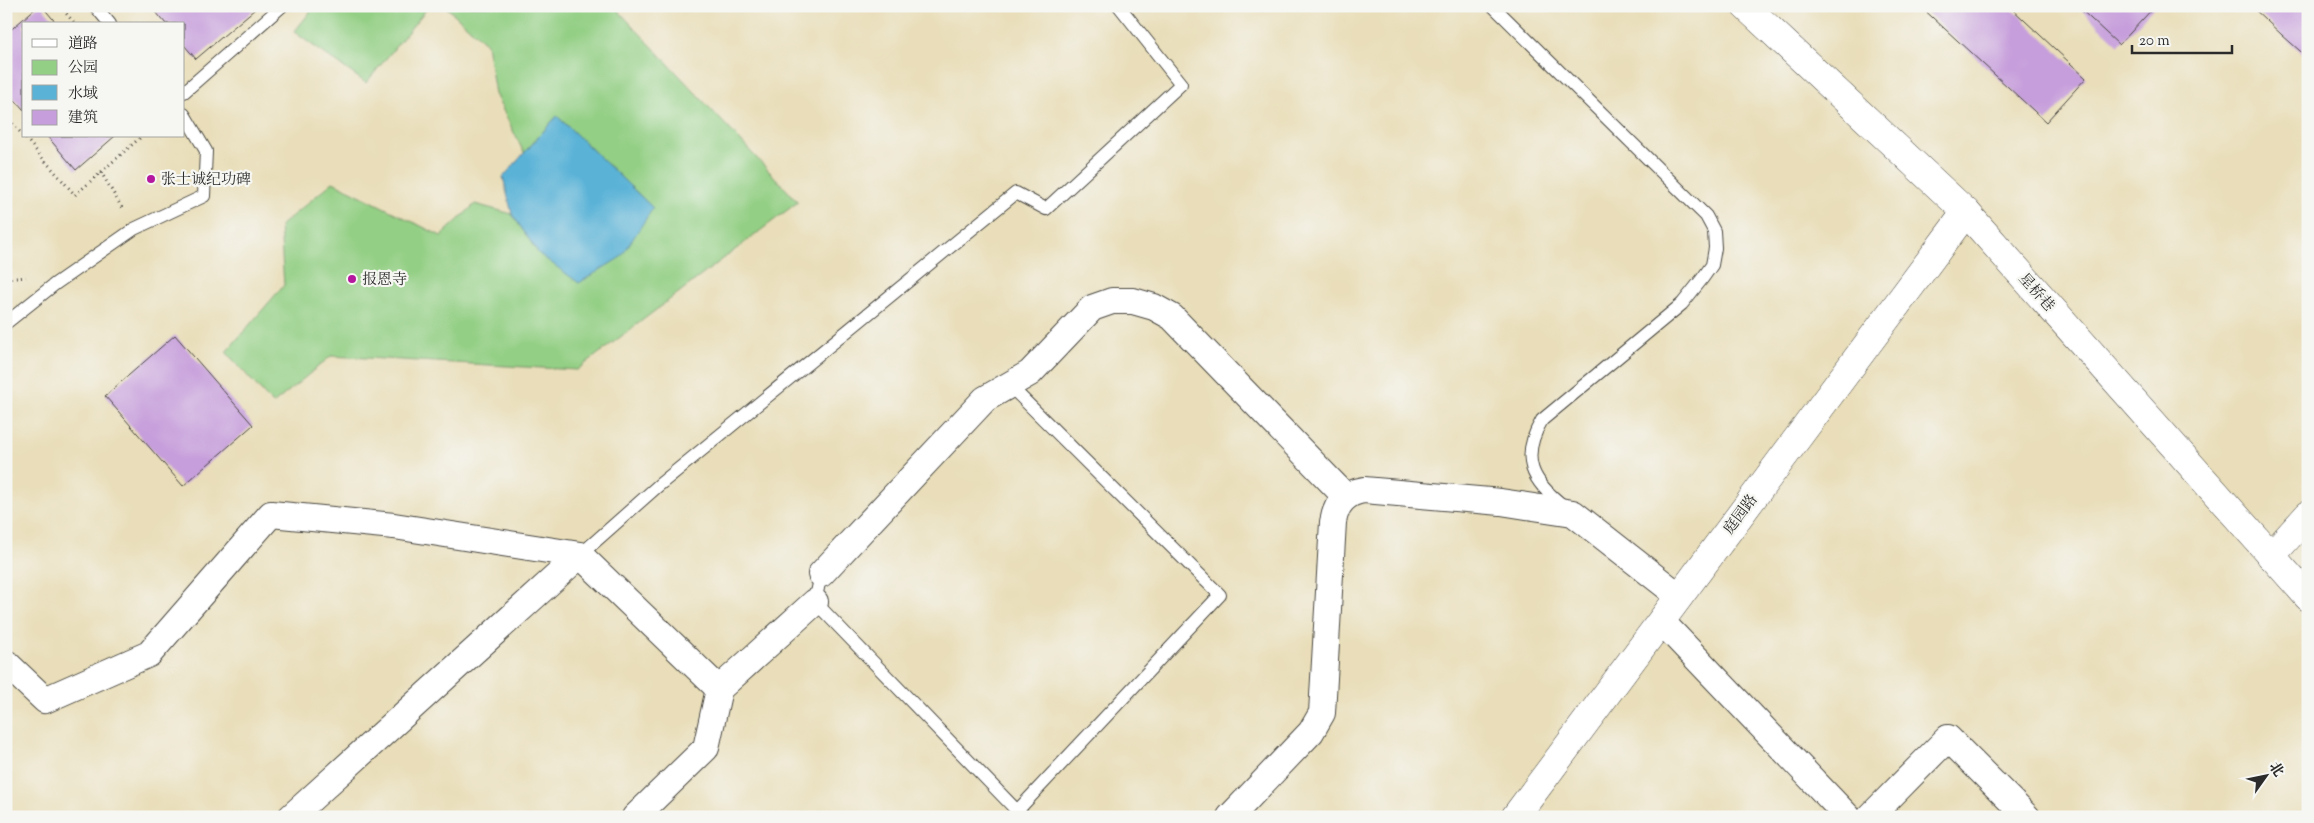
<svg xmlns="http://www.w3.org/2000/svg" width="2314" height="823" font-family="'Sorts Mill Goudy','Noto Serif SC',serif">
  <rect width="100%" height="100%" fill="#f6f6f2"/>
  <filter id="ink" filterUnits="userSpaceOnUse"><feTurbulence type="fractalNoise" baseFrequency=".02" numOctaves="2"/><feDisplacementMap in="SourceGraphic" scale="10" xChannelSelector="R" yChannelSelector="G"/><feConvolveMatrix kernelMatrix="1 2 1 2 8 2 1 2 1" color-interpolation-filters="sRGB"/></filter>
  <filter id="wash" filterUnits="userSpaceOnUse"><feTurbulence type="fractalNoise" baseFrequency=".0096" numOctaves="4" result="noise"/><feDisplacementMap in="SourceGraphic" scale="20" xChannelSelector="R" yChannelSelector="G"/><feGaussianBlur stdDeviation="1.12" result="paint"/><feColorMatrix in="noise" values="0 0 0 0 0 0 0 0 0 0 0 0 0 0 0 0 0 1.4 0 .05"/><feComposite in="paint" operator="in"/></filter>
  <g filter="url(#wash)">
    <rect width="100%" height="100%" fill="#e9deb9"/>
    <g fill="#93cf84" stroke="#5f7d58">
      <path d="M315,6H429L366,83L294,32Z"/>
      <path d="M445,6H614L798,202L577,370L331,356L273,404L226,352L284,285L280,226L333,182L441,236L475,204L512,214L539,254L653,208L557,116L524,153L495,94L487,44Z"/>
    </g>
    <path fill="#5ab2d7" stroke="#426e81" d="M557,116L653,208L621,257L579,283L539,254L512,214L503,177Z"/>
    <g id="blocks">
      <g fill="#c69edb">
        <path d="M38,6H42L57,24H24V110L6,90V34Z"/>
        <path d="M151,6H252L255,9L196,59L184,45V24H166Z"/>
        <path d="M1920,6H2009L2086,78L2046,122Z"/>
        <path d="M2077,6H2155L2119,45Z"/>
        <path d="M2251,6H2308V58L2282,35Z"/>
        <path d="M47,136H115L76,170Z"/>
        <path d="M175,335L253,425L183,486L105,396Z"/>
      </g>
    </g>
  </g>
  <g filter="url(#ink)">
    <use href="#blocks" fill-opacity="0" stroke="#484640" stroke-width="1"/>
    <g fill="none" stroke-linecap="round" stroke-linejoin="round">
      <defs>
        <g id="service">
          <path d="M95,6L110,24"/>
          <path d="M1493,6L1706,216L1714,231L1715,248L1712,265L1702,279L1682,304L1542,420C1519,459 1532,482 1565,507"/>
          <path d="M184,92L282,6"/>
          <path d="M6,323L55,284L134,229L204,196L206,151L184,114"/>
          <path d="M1009,385L1220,595L1017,811"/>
          <path d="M580,555L659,485L1016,193L1046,209L1181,84L1119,6"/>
          <path d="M821,574L815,602L1023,817"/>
        </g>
        <g id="minor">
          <path d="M821,574L985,399L1030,373L1092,308L1112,301H1133L1154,307L1172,317L1346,497"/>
          <path d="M1661,621L1848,817"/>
          <path d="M6,663L45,700L149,654L271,514L394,526L580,555L719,689"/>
          <path d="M291,817L580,555"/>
          <path d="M635,817L706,748L719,689L815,602"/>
          <path d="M1230,817L1311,732L1322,713L1333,522C1336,504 1345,493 1364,490L1501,502L1573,513L1679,596"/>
          <path d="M1870,817L1948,738L2027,817"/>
        </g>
        <g id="tertiary">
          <path d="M1745,6L1966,212L2308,597"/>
          <path d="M2271,556L2308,515"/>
          <path d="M1515,817L1966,212"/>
        </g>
      </defs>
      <use href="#service" stroke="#484640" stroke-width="14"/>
      <use href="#minor" stroke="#484640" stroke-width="28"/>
      <use href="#tertiary" stroke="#484640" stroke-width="29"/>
      <g stroke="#484640" stroke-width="3" stroke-dasharray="1 4" stroke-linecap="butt">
        <path d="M60,6L75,24"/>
        <path d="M6,15L16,6"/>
        <path d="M6,116L75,195L142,136"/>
        <path d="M6,131L14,125"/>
        <path d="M101,172L122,208"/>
        <path d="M6,279L26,277"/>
      </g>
      <use href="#service" stroke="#fff" stroke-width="12"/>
      <use href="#minor" stroke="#fff" stroke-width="26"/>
      <use href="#tertiary" stroke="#fff" stroke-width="28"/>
    </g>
  </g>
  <g fill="#b5179e" stroke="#f6f6f2" stroke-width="2">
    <circle cx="151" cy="179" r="5"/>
    <circle cx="352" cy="279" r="5"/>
  </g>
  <g text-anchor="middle" stroke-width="4.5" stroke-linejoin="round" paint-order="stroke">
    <g font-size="15" fill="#2b2b2b" stroke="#f6f6f2" text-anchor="start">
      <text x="161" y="184">张士诚纪功碑</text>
      <text x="362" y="284">报恩寺</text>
    </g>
    <g font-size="15" fill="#2b2b2b" stroke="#f6f6f2">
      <text transform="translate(2037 292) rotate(48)" y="5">星桥巷</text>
      <text transform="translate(1740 514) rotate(-53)" y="5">庭园路</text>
    </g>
  </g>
  <rect width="2314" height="823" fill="none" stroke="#f6f6f2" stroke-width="25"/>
  <rect x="22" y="22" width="162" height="115" fill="#f6f6f2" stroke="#a5a5a2"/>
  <rect x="32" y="39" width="25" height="8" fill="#ffffff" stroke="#a5a5a2"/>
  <text x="68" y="48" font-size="15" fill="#2b2b2b">道路</text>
  <rect x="32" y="60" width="25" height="15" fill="#93cf84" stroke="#a5a5a2"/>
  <text x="68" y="72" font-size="15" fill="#2b2b2b">公园</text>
  <rect x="32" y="85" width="25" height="15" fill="#5ab2d7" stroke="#a5a5a2"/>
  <text x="68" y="98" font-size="15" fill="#2b2b2b">水域</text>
  <rect x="32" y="110" width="25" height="15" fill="#c69edb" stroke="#a5a5a2"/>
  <text x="68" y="122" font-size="15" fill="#2b2b2b">建筑</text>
  <g transform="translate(2266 776) rotate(57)" stroke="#f6f6f2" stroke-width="4" paint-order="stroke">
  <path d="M0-4L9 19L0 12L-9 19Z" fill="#2b2b2b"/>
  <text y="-8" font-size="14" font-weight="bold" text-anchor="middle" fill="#2b2b2b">北</text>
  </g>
  <path d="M2132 45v8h100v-8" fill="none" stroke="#2b2b2b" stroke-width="2.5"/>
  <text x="2139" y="45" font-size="15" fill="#2b2b2b" stroke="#f6f6f2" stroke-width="4" paint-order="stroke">20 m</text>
</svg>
